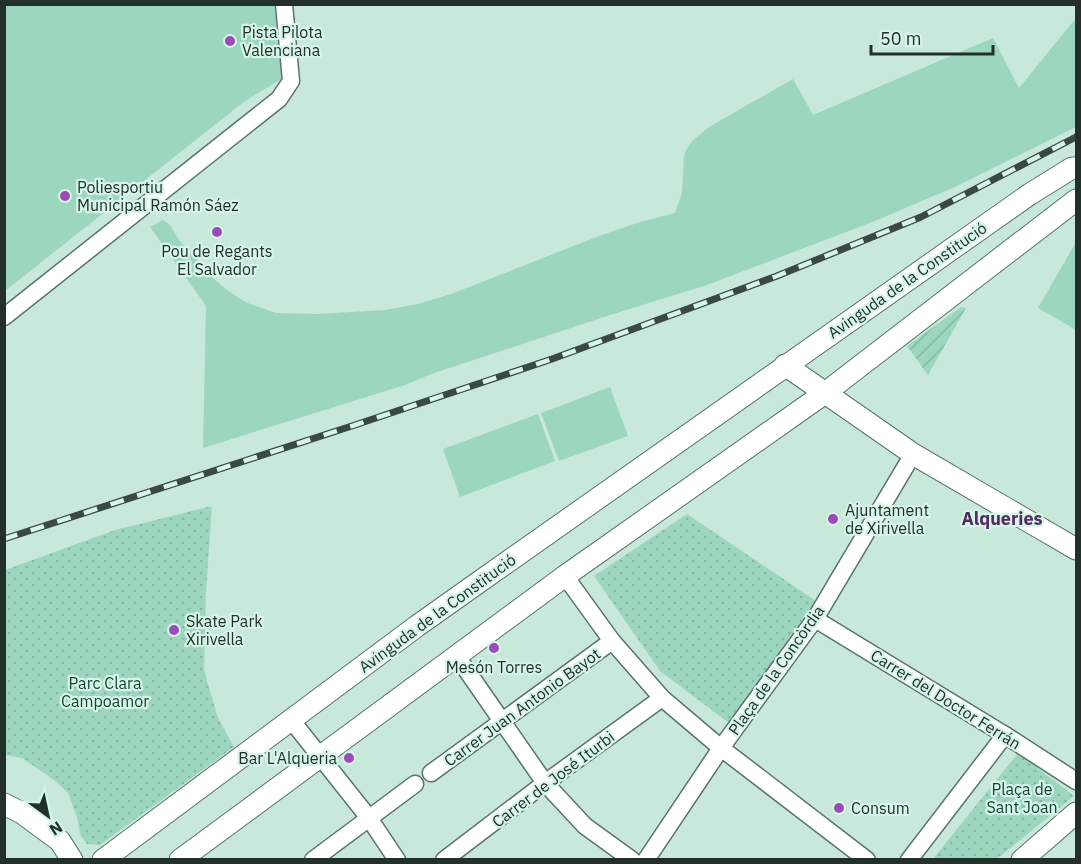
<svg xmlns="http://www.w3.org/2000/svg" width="1081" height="864" font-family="'IBM Plex Sans',sans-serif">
  <defs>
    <pattern id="park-dots" width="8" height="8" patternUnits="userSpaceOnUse" patternTransform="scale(1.5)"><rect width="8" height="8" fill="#9cd7bd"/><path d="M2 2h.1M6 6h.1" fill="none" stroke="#86b9a3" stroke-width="1.8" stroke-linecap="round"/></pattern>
    <pattern id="garden-furrows" width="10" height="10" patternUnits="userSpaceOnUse" patternTransform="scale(1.5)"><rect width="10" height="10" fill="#9cd7bd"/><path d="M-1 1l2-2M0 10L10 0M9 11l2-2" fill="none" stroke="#86b9a3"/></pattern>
  </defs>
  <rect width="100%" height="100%" fill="#c8e8d9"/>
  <g fill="#9cd7bd">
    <path d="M5,5H276L285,77L245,101L5,291Z"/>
    <path d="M1076,18V127L957,186L875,221L707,285L607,316L431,374L405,385L203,448L206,306L150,227L163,220L170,225L179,240L214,279L227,290L245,302L276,313L318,314L385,310L418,304L451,294L599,236L637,223L675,213L682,193L684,157L685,152L692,141L709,127L793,79L813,115L993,38L1019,88Z"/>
    <path d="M1076,242V330L1038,308Z"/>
    <path d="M610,387L628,436L559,461L541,413Z"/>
    <path d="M538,414L555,461L460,497L443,449Z"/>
  </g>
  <g fill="url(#park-dots)">
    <path d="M212,506L206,591L204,670L218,718L234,747L100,845L87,844L80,834L77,817L68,793L54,780L22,758L5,755V570L115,530Z"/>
    <path d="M687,514L816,601L729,723L660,671L594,576Z"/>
    <path d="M1018,753L1074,796L997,859H933Z"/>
  </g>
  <path fill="url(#garden-furrows)" d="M961,307L966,308L928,375L907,346Z"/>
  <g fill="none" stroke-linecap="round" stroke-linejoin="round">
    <defs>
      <g id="minor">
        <path d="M4,317L279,99L291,81L284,4"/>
        <path d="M565,576L612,641L662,698L721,748L867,860"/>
        <path d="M815,619L1005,735L1076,781"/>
        <path d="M456,655L545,783L585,826L632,860"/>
        <path d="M292,721L369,818L397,860"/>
        <path d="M431,773L612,641"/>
        <path d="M313,860L415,784"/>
        <path d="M444,860L545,783L662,698"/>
        <path d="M646,860L721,748L815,619L913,454"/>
        <path d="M909,860L1005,735"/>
      </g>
      <g id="tertiary">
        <path d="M785,365L913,454L1076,549"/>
        <path d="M4,804L22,813L60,841L72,860"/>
        <path d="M103,860L417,626L479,582L1030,194L1072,168H1076"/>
        <path d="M180,860L565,576L825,393L1076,200"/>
        <path d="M1022,860L1076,813"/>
      </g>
    </defs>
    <use href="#minor" stroke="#587568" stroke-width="19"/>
    <use href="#tertiary" stroke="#587568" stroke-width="23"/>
    <use href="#minor" stroke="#fff" stroke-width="16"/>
    <use href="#tertiary" stroke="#fff" stroke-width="21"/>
    <defs>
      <path id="rail" d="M4,539L358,424L552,359L777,276L921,217L1076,137"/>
    </defs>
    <use href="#rail" stroke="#3a4942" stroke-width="7"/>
    <use href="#rail" stroke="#d5f5e6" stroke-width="4.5" stroke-dasharray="14" stroke-linecap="butt"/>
  </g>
  <g fill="#9c4bbb" stroke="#d5f5e6" stroke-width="2">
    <circle cx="230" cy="41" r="6"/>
    <circle cx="65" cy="196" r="6"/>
    <circle cx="217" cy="232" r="6"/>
    <circle cx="833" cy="519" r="6"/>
    <circle cx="174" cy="630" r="6"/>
    <circle cx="494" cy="648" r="6"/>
    <circle cx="349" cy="758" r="6"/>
    <circle cx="839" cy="808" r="6"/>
  </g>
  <g text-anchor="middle" stroke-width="4.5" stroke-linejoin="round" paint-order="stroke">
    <g font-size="16" fill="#23302a" stroke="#d5f5e6" text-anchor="start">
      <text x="242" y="38">Pista Pilota<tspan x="242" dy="18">Valenciana</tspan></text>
      <text x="77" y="193">Poliesportiu<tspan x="77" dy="18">Municipal Ramón Sáez</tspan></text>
      <text x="217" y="257" text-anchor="middle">Pou de Regants<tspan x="217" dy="18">El Salvador</tspan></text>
      <text x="845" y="516">Ajuntament<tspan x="845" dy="18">de Xirivella</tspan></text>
      <text x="186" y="627">Skate Park<tspan x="186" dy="18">Xirivella</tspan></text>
      <text x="494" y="673" text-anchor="middle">Mesón Torres</text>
      <text x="337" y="764" text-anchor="end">Bar L'Alqueria</text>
      <text x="851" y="814">Consum</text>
    </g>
    <g font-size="16" fill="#23302a" stroke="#d5f5e6">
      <text transform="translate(907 280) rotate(-35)" y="6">Avinguda de la Constitució</text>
      <text transform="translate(437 613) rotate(-36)" y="6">Avinguda de la Constitució</text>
      <text transform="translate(776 670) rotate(-55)" y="6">Plaça de la Concòrdia</text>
      <text transform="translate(946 699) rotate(32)" y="6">Carrer del Doctor Ferrán</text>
      <text transform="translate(522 707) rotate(-36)" y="6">Carrer Juan Antonio Bayot</text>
      <text transform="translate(553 779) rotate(-37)" y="6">Carrer de José Iturbi</text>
    </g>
    <g font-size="16" fill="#144533" stroke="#d5f5e6">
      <text x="105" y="689">Parc Clara<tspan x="105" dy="18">Campoamor</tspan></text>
      <text x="1022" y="795">Plaça de<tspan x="1022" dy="18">Sant Joan</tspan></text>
    </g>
    <g font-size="18" font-weight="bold" fill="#532c63" stroke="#d5f5e6">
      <text x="1002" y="525">Alqueries</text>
    </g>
  </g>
  <rect width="1081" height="864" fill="none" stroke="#23302a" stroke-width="12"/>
  <g transform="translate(48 816) rotate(147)" stroke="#d5f5e6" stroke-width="4.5" paint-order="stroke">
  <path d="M0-4.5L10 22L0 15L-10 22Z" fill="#23302a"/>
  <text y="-9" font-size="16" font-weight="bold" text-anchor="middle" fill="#23302a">N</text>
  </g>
  <path d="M871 45v9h122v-9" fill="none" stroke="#23302a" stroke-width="3"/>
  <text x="880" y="45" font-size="18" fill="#23302a" stroke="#d5f5e6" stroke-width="4.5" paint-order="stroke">50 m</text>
</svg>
